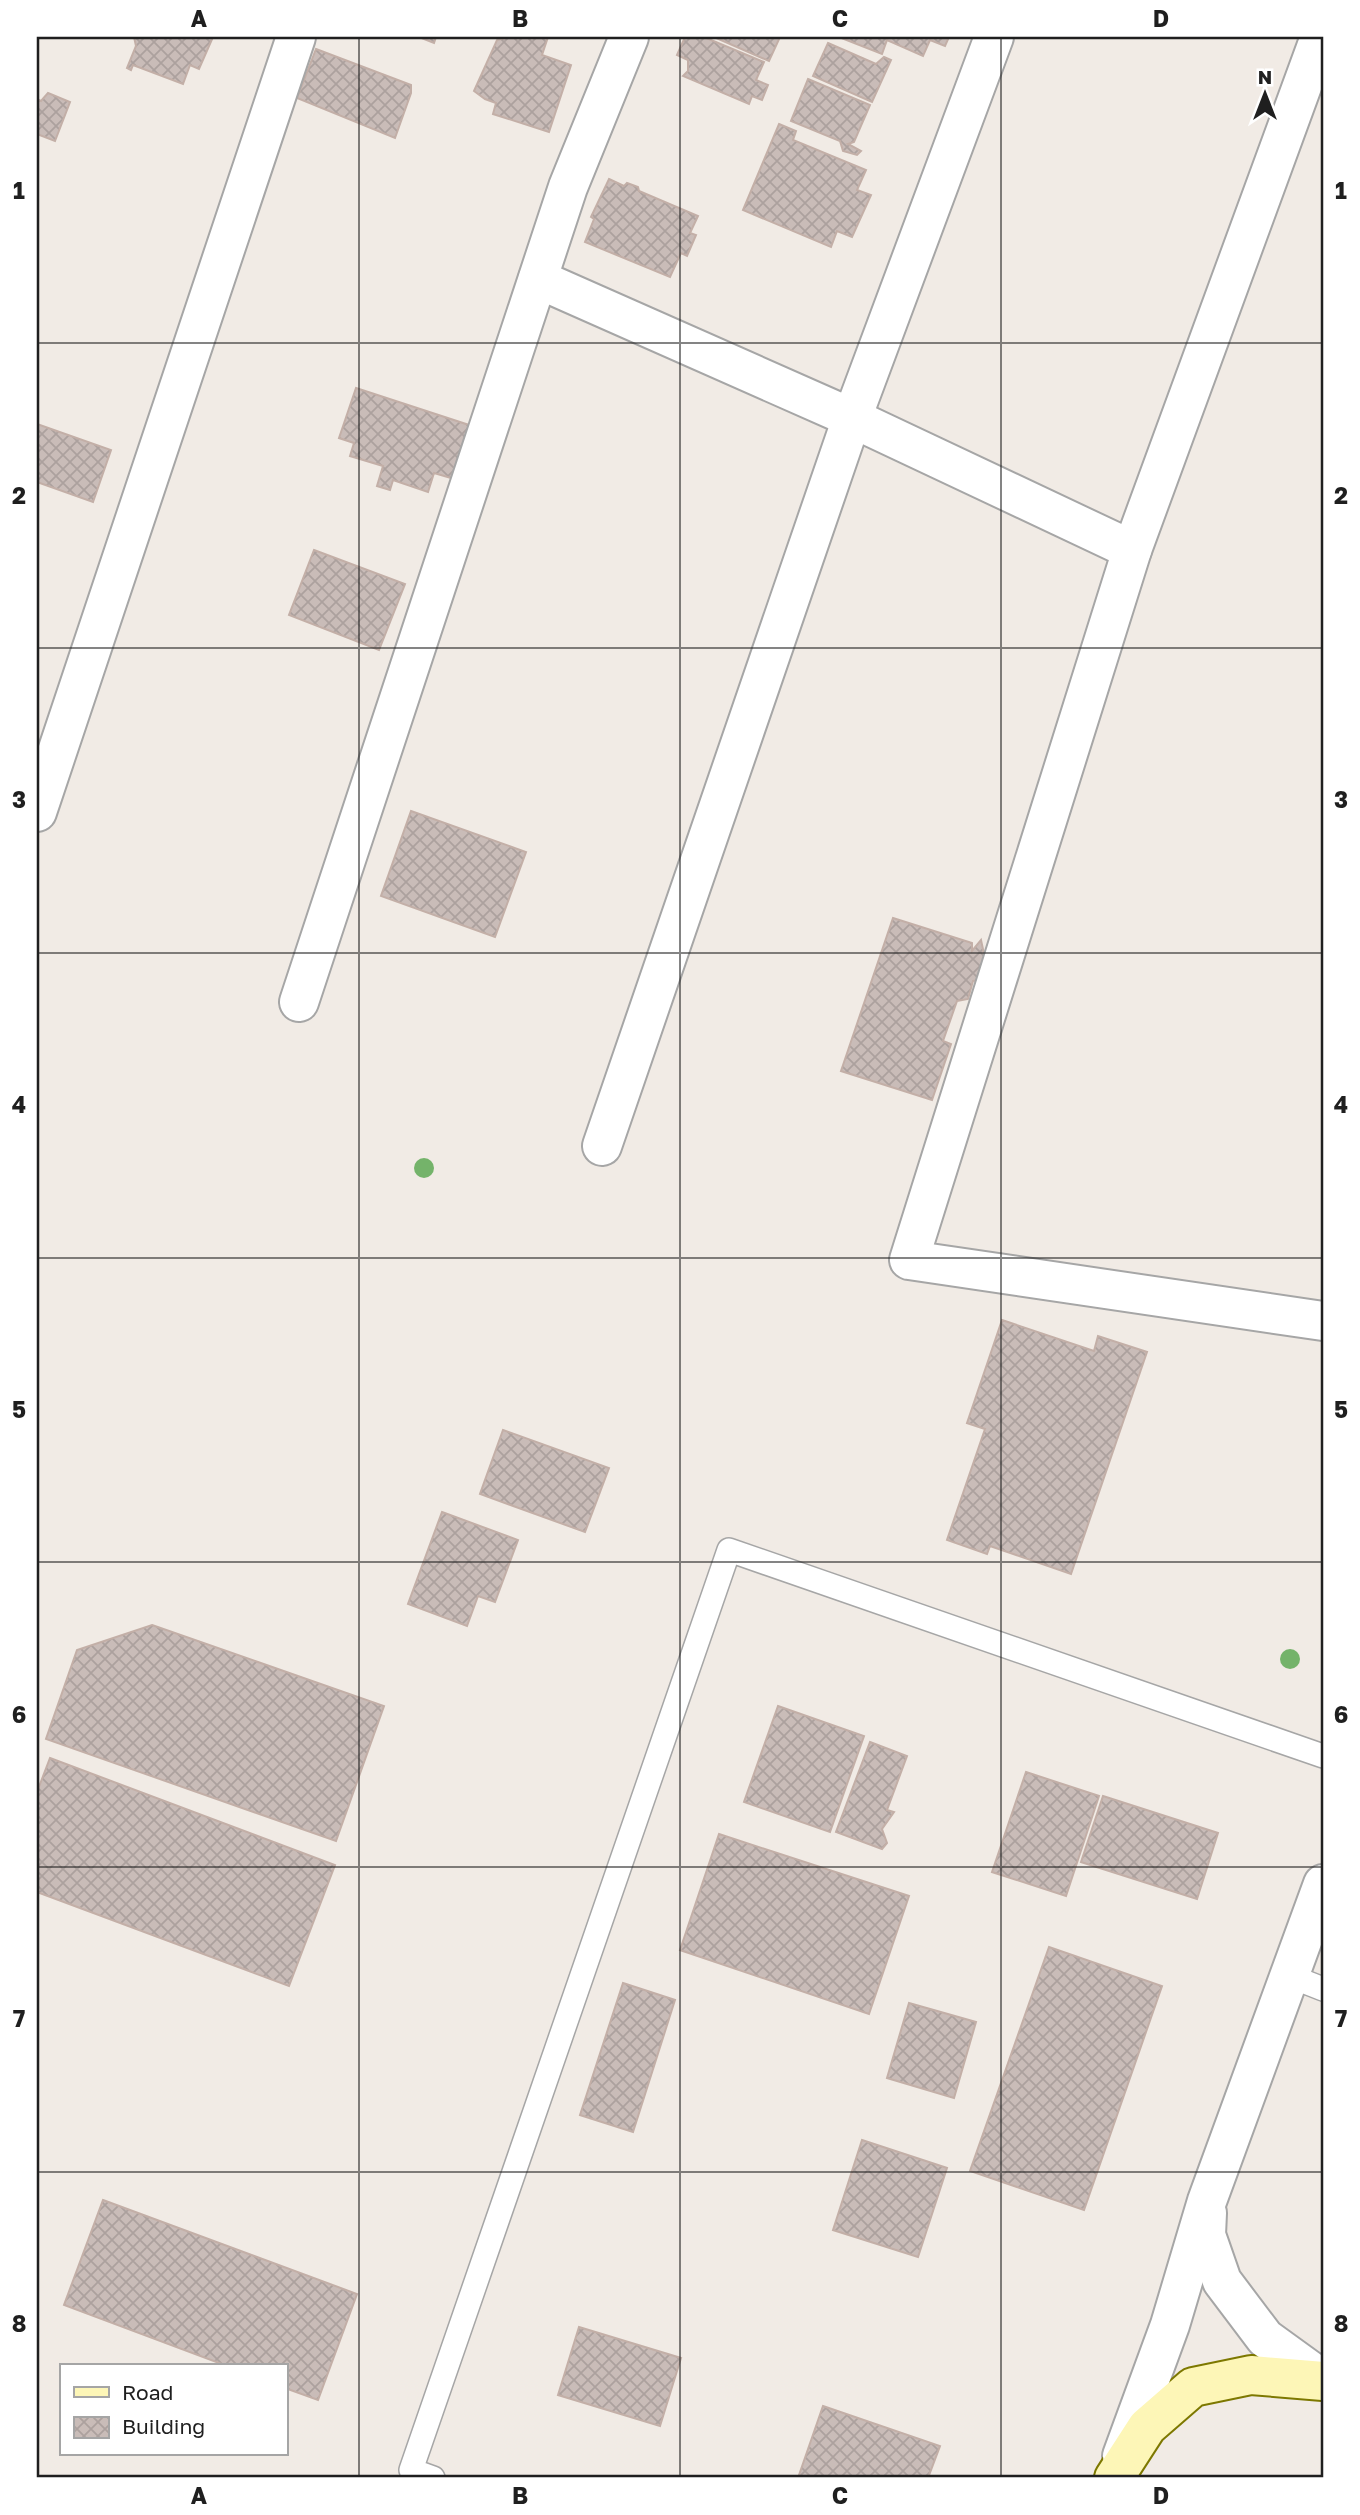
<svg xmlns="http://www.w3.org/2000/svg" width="1360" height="2515" font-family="'Golos Text',sans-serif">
  <defs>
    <pattern id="building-cross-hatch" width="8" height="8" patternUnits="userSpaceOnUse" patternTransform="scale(1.75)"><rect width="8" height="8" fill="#c9bcb8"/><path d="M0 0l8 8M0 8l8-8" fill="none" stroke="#aca19e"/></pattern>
  </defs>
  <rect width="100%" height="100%" fill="#f1ebe5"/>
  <g fill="url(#building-cross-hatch)" stroke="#c3afa7" stroke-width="2">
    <path d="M134,37H213L199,69L190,65L183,84L133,65L131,70L127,68L136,46Z"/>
    <path d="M419,37H436L434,43Z"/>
    <path d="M510,37H548L542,55L571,65L549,132L493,114L496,103L485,99L474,91L497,40Z"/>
    <path d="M685,37H704L764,62L756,80L768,85L762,100L752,96L749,104L683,76L688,71V60L677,55Z"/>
    <path d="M714,37H780L769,61Z"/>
    <path d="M839,37H949L945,46L930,40L923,56L887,40L882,54Z"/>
    <path d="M828,43L876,64L884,57L891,60L872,102L813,76Z"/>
    <path d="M316,49L411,85V93L395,138L297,98Z"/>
    <path d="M808,79L870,105L854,142L848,144L861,151L857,155L843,151L840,141L791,121Z"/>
    <path d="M48,93L70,102L55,141L37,134V99L41,101Z"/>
    <path d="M779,124L796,131L793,140L866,170L857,190L871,195L852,237L837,231L831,247L743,210Z"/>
    <path d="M609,179L624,186L627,183L638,187L639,191L698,216L690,233L696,235L687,256L681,253L670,277L585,242L594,219L591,217Z"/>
    <path d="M356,388L469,425L451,478L434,473L428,492L393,480L390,490L377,486L383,466L350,456L354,443L339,438Z"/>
    <path d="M37,424L111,450L93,502L37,482Z"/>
    <path d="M314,550L405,584L379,650L289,615Z"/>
    <path d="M411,811L526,852L495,937L381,896Z"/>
    <path d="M893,918L972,943V951L981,940L986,963L982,980L973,981L968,999L957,1001L943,1041L951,1044L932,1100L841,1071Z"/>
    <path d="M1002,1320L1094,1351L1098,1336L1147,1352L1071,1574L990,1546L987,1554L947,1540L985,1429L967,1423Z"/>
    <path d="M503,1430L609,1468L585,1532L480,1494Z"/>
    <path d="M442,1512L518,1540L495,1602L478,1596L467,1626L408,1604Z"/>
    <path d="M152,1625L384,1706L336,1841L46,1739L77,1650Z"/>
    <path d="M778,1706L864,1736L830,1832L744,1802Z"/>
    <path d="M870,1742L907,1756L887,1810L894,1812L882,1829L887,1843L882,1849L836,1832Z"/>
    <path d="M50,1758L335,1865L289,1986L37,1892V1792Z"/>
    <path d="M1026,1772L1099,1796L1066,1896L992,1872Z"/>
    <path d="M1103,1796L1218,1833L1197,1899L1081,1862Z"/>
    <path d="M719,1834L909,1896L869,2014L680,1950Z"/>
    <path d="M1049,1947L1162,1986L1084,2210L970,2171Z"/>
    <path d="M623,1983L675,2000L633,2132L580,2115Z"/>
    <path d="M909,2003L976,2022L954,2098L887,2078Z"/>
    <path d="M862,2140L947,2168L918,2257L833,2230Z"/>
    <path d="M103,2200L357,2294L318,2400L285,2388V2366H227L64,2305Z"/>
    <path d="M579,2327L681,2358L660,2426L558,2395Z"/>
    <path d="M823,2406L940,2446L928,2478H798Z"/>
  </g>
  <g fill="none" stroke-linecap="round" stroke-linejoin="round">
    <defs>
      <g id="lane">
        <path d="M1290,1976L1323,1989"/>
        <path d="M433,2478L411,2470L729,1550L1323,1756"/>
      </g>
      <g id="street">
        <path d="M1320,37L1132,550L909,1260L1323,1321"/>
        <path d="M538,279L852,418L1132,550"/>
        <path d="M37,812L296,37"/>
        <path d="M299,1002L568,187L629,37"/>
        <path d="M602,1146L852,418L994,37"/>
        <path d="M1207,2213L1206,2235L1222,2281L1265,2338L1323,2380"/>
        <path d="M1122,2456L1170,2325L1207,2201L1323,1884"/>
      </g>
      <path id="secondary" d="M1114,2478L1147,2427L1193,2387L1251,2375L1323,2381"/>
    </defs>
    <use href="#lane" stroke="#a6a6a6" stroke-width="26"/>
    <use href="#street" stroke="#a6a6a6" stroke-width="42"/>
    <use href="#secondary" stroke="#7d7800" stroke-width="42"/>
    <use href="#lane" stroke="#fff" stroke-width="23"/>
    <use href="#street" stroke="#fff" stroke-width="38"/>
    <use href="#secondary" stroke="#fdf6b7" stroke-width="38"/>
  </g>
  <g fill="#74b36a">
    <circle cx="424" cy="1168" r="10"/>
    <circle cx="1290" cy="1659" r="10"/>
  </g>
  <path fill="none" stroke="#1f1f1f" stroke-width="2" stroke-opacity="0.55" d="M359,37V2478M680,37V2478M1001,37V2478M37,343H1323M37,648H1323M37,953H1323M37,1258H1323M37,1562H1323M37,1867H1323M37,2172H1323"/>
  <rect width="1360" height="2515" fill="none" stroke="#ffffff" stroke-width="77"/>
  <rect x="60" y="2364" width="228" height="91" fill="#ffffff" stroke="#a5a5a5" stroke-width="2"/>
  <rect x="74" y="2387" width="35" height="10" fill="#fdf6b7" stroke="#a5a5a5" stroke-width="2"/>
  <text x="122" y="2400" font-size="21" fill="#1f1f1f">Road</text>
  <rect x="74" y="2417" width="35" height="21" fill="url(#building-cross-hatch)" stroke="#a5a5a5" stroke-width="2"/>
  <text x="122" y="2434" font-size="21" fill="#1f1f1f">Building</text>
  <g transform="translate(1265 94)" stroke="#ffffff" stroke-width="5" paint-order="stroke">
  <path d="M0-5L12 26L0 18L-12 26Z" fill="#1f1f1f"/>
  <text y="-10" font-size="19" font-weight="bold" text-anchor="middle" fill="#1f1f1f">N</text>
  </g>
  <rect x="38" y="38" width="1284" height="2438" fill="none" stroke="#1f1f1f" stroke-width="2.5"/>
  <g font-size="23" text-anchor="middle" font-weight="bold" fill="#1f1f1f">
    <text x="199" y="27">A</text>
    <text x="520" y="27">B</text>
    <text x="840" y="27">C</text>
    <text x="1161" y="27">D</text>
    <text x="19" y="199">1</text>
    <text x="1341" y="199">1</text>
    <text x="19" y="504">2</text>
    <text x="1341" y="504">2</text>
    <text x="19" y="808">3</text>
    <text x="1341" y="808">3</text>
    <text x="19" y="1113">4</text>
    <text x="1341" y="1113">4</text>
    <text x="19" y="1418">5</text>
    <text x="1341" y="1418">5</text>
    <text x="19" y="1723">6</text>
    <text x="1341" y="1723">6</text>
    <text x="19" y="2027">7</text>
    <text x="1341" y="2027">7</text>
    <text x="19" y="2332">8</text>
    <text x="1341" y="2332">8</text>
    <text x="199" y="2504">A</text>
    <text x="520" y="2504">B</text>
    <text x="840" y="2504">C</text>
    <text x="1161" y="2504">D</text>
  </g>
</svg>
